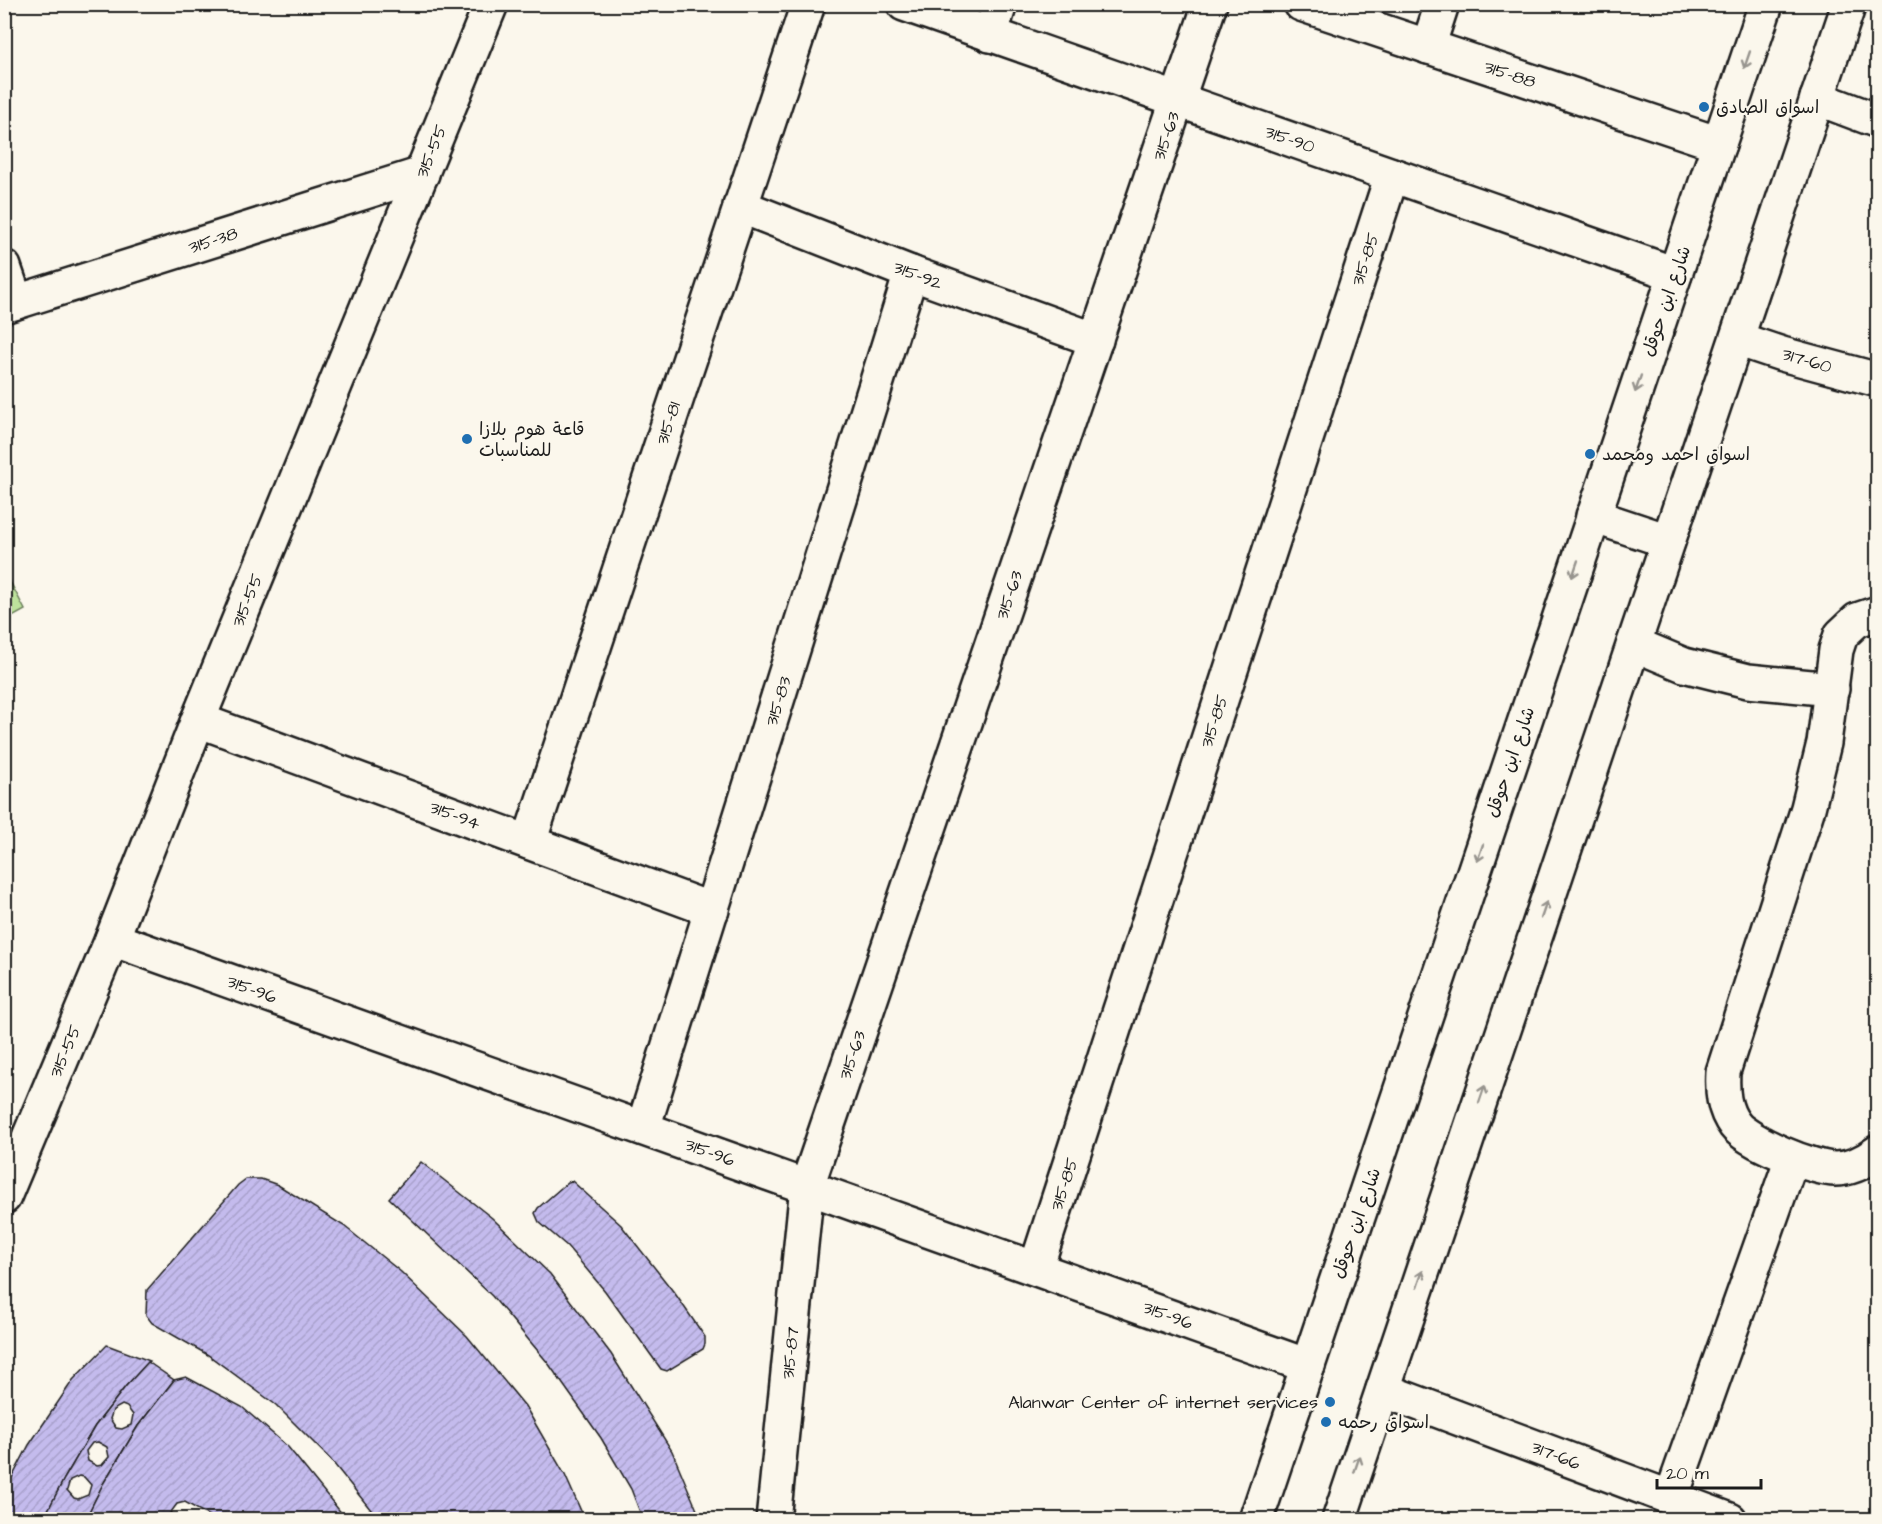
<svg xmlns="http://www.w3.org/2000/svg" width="1882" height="1524" font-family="'Architects Daughter','Playpen Sans Arabic',sans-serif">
  <defs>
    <pattern id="building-hatch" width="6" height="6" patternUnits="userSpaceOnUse" patternTransform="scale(1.5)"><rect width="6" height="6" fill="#c4bbed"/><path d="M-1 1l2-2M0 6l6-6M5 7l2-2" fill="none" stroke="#a8a0cb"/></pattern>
  </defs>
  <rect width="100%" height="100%" fill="#fbf7ec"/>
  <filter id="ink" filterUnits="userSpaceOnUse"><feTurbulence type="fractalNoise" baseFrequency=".0167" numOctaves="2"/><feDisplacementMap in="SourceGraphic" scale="12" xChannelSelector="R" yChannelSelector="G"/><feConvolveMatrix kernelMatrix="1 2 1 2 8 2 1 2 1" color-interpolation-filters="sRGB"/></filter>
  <g filter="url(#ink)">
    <path fill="#bde29c" stroke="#6c7f5c" stroke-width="1.5" d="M5,572L25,610L5,621H4Z"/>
    <g fill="url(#building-hatch)" stroke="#1c1c1c" stroke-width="1.5" fill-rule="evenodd">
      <path d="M421,1162L492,1218L550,1274L611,1354L672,1451L697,1510L675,1520H643L631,1489L601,1438L548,1363L492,1296L389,1198Z"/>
      <path d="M246,1179H261L278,1185L344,1226L401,1272L467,1336L525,1406L565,1475L585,1520H379L330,1459L276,1405L208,1355L152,1323L146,1315L147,1290L238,1185Z"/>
      <path d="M572,1181L621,1225L676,1295L705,1337V1344L703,1349L667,1371L661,1369L605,1291L567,1246L539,1222L535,1213L538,1208L568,1182Z"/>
      <path d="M107,1345L150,1361L126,1386L95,1426L64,1479L43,1520H4V1493L29,1445L73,1380Z"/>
      <path d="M148,1362L174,1380L138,1426L103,1484L85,1520H72L63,1515L53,1520H43L64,1479L95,1426L126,1386ZM122,1405L127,1407L133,1415L131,1425L122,1429L116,1428L110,1419L113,1410ZM98,1442L107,1447L109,1457L102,1465L97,1466L88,1461L86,1451L92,1443ZM79,1476L84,1477L91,1485L88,1495L78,1499L74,1498L67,1490L70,1480Z"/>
      <path d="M186,1377L242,1407L288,1447L347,1520H216L185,1502L177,1504L165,1520H85L103,1484L138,1426L174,1380Z"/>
    </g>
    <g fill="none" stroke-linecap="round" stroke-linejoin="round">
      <defs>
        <g id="minor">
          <path d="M904,4L1675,274"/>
          <path d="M1301,4L1719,144"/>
          <path d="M990,35L1000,4"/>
          <path d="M1428,47L1442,4"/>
          <path d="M1817,98L1878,121"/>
          <path d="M740,206L911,273L1096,340"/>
          <path d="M4,267L16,302"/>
          <path d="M4,306L422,174"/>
          <path d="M1737,339L1782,354L1878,380"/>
          <path d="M1593,516L1668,541"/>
          <path d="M1878,613L1857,620L1841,635L1836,650L1824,743L1808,808L1723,1072C1722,1091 1723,1109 1735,1125C1748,1142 1814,1169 1835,1169C1850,1169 1866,1161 1878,1152"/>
          <path d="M1634,644L1684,665L1748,681L1832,689"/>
          <path d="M198,720L712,910"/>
          <path d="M529,842L808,4"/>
          <path d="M112,939L1308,1366"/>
          <path d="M643,1128L911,273"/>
          <path d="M4,1197L112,939L198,720L491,4"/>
          <path d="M1036,1268L1392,175"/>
          <path d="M1383,1390L1730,1520"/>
          <path d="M1671,1498L1792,1158"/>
          <path d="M773,1520L807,1186L1210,4"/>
          <path d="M1256,1520L1766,4"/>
          <path d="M1339,1520L1849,4"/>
        </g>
      </defs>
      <use href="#minor" stroke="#1c1c1c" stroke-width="38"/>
      <use href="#minor" stroke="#fbf7ec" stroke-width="33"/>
    </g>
    <defs><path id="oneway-shaft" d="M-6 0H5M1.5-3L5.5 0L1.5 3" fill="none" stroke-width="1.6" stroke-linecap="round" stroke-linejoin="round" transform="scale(1.5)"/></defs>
    <g stroke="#97948e">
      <use href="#oneway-shaft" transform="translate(1747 60) rotate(109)"/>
      <use href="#oneway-shaft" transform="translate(1638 384) rotate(109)"/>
      <use href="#oneway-shaft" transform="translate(1575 569) rotate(109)"/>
      <use href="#oneway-shaft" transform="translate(1480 853) rotate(109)"/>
      <use href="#oneway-shaft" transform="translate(1544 910) rotate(-71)"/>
      <use href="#oneway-shaft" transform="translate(1482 1094) rotate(-71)"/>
      <use href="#oneway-shaft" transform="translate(1420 1279) rotate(-71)"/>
      <use href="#oneway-shaft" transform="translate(1357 1464) rotate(-71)"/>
    </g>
  </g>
  <g fill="#1f6fb2" stroke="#fbf7ec" stroke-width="2">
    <circle cx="1704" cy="107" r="6"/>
    <circle cx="467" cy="439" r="6"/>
    <circle cx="1590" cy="454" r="6"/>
    <circle cx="1330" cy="1402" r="6"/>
    <circle cx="1326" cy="1422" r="6"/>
  </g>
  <g text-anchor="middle" stroke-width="4.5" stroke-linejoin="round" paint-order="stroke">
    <g font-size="18" fill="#1c1c1c" stroke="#fbf7ec">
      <text transform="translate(1510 74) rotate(18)" y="6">315-88</text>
      <text transform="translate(1166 136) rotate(-71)" y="6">315-63</text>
      <text transform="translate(1290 139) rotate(19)" y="6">315-90</text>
      <text transform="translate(431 151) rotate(-68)" y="6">315-55</text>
      <text transform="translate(213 240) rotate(-18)" y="6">315-38</text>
      <text transform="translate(1365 259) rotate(-72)" y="6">315-85</text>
      <text transform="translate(918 275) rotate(21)" y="6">315-92</text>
      <text transform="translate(1666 301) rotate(-71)" y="6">شارع ابن حوقل</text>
      <text transform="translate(1807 360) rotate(16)" y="6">317-60</text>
      <text transform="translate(668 423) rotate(-72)" y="6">315-81</text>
      <text transform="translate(1009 595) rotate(-71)" y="6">315-63</text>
      <text transform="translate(247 600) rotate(-68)" y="6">315-55</text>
      <text transform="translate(778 701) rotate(-73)" y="6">315-83</text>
      <text transform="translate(1214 721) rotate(-72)" y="6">315-85</text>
      <text transform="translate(1510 762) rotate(-71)" y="6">شارع ابن حوقل</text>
      <text transform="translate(455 815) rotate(20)" y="6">315-94</text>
      <text transform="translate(252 989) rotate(20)" y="6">315-96</text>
      <text transform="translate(65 1051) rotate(-67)" y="6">315-55</text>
      <text transform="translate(852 1055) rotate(-71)" y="6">315-63</text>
      <text transform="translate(710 1152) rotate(20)" y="6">315-96</text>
      <text transform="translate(1064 1184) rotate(-72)" y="6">315-85</text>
      <text transform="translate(1356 1223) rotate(-71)" y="6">شارع ابن حوقل</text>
      <text transform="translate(1168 1315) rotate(20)" y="6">315-96</text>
      <text transform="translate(790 1353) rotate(-84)" y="6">315-87</text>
      <text transform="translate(1556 1455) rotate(21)" y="6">317-66</text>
    </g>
    <g font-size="18" fill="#1c1c1c" stroke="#fbf7ec" text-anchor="start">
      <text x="1716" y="113">اسواق الصادق</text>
      <text x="479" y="435">قاعة هوم بلازا<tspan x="479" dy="21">للمناسبات</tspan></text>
      <text x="1602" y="460">اسواق احمد ومحمد</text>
      <text x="1318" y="1408" text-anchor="end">Alanwar Center of internet services</text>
      <text x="1338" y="1428">اسواق رحمه</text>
    </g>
  </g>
  <rect width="1882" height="1524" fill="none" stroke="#fbf7ec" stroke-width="24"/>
  <rect x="12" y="12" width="1858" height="1500" fill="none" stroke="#1c1c1c" stroke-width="2" filter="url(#ink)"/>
  <path d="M1657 1479v9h104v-9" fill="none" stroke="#1c1c1c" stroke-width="3"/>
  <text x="1666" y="1479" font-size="18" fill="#1c1c1c" stroke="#fbf7ec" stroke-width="4.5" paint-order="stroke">20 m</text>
</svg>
